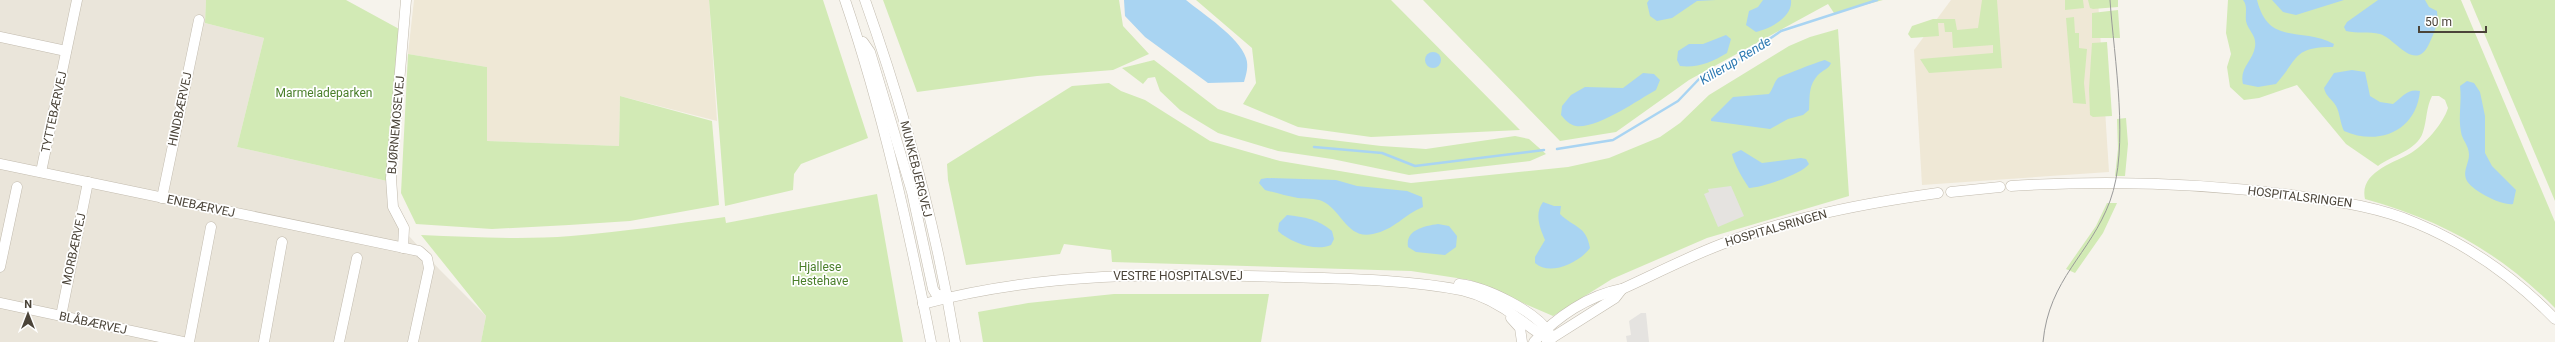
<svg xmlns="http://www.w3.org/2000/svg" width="2555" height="342" font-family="Roboto,sans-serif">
  <rect width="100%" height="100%" fill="#f6f3ec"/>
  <path fill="#eae5da" d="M0,0H206L205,23L264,38L237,147L387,181L399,225L439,269L486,316L481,342H0Z"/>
  <g fill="#efe8d6">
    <path d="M414,0H709L717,121L620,96L619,146L487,141V67L408,54Z"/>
    <path d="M1951,0H2098L2109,172L1922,185L1914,50Z"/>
  </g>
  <g fill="#d2eab5">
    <path d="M206,0H346L401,30L387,181L237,147L264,38L205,23Z"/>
    <path d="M709,0H823L868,138L801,164L794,174L793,190L725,206Z"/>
    <path d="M883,0H1119L1123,26L1149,54L1113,70L1037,76L917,92Z"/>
    <path d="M1196,0H1391L1520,130L1371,137L1298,127L1243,104L1256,83L1252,48Z"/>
    <path d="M1423,0H1883L1834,13L1828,4L1689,80L1616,132L1560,141Z"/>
    <path d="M1982,0H1997L2002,68L1929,73L1920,59L1993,53V45L1953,48L1952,32H1945L1944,23H1938L1939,36L1911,38L1908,34L1912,26L1933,19H1955L1957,30L1978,28Z"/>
    <path d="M2065,0H2083L2084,8L2065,10Z"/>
    <path d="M2088,0H2118V7L2093,9L2090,8Z"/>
    <path d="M2228,0H2461L2555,222V308C2499,252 2441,220 2365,199C2359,172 2394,163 2411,153C2425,144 2443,124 2448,108L2445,100L2439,96H2432C2426,108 2427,120 2423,132C2417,151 2392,155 2378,166L2346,144L2297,85L2259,98L2244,100L2230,87L2227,67L2231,54L2226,33Z"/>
    <path d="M2470,0H2555V201Z"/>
    <path d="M2118,10L2120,38H2092V13Z"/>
    <path d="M2074,17L2075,33H2079V48L2087,49L2084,83L2086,104L2073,103L2066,18Z"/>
    <path d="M1838,29L1849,196L1707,238L1612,279L1553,316L1470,280L1411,271L1112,262L1111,250L1064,244L1060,254L966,265L948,180L947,164L1072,86L1109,83L1121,91L1145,100L1210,141L1280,161L1411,183L1568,167L1609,158L1660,137L1680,123L1709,95L1789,46L1810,37Z"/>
    <path d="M2107,42L2112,116L2093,117L2090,115L2089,89L2092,43Z"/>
    <path d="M408,54L487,67V141L619,146L620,96L712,121L719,205L630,221L569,225L492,229L416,224L401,193Z"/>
    <path d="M1154,60L1218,109L1299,136L1381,146L1426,149L1515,136L1529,139L1546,154L1530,161L1409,175L1332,159L1278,151L1218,133L1180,110L1160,91L1155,77L1148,78L1143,84L1122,68Z"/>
    <path d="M2126,118L2128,144L2125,176H2115L2118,149L2117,119Z"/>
    <path d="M877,194L903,342H481L486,316L421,235C471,237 521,240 571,236C622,232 674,224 725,217L726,223Z"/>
    <path d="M2107,203H2117L2103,233L2075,273L2066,269L2096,226Z"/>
    <path d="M1114,294H1269L1261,342H983L978,312L1028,303Z"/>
  </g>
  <g fill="#e5e3e0">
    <path d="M1731,186L1744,216L1718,227L1704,194L1709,192L1708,189Z"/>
    <path d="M1641,313H1646L1649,342H1627L1626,336L1631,335L1629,321Z"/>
  </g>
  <g fill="#a9d4f2">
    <path d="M1124,0H1186C1203,14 1239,37 1246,58C1249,66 1246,75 1244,82L1208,83L1145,37L1125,16Z"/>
    <path d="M1649,0H1716L1697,1L1672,18L1657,21L1650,16L1647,3Z"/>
    <path d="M1763,0H1791C1793,17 1770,29 1756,32L1746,25L1749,11L1758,7Z"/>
    <path d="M2243,0H2257C2269,47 2302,26 2334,44L2333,47C2293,47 2299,58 2276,84L2258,87L2243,84C2239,68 2253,61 2255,47C2257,35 2248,31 2246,21C2245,13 2248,6 2243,0Z"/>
    <path d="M2272,0H2344L2296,15L2283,12Z"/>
    <path d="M2378,0H2425L2429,7L2437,11C2439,23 2434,33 2429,44C2415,73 2396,39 2380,34C2369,31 2357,34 2346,31L2344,27L2347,22Z"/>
    <path d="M1726,35L1731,39L1727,53C1712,62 1698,68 1680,66L1677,60L1678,51L1689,44H1703Z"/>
    <circle cx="1433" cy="60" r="8"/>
    <path d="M1825,60L1831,63C1829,69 1823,70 1819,74C1808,85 1810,96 1809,110L1803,115L1788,119L1770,129L1711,121V119L1733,97L1769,94C1773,89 1774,82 1778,78C1781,76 1820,61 1825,60Z"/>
    <path d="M2352,70L2365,72L2370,96L2380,102L2393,104C2402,97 2408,88 2420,91C2416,132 2378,146 2344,131C2340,123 2340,113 2336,106C2332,99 2326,97 2324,88L2334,73Z"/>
    <path d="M1643,73L1654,74L1660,80L1656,90C1638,100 1597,129 1576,126C1570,125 1565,120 1561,115L1562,106L1571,95L1585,87L1623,88Z"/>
    <path d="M2467,81L2474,83L2480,92L2485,116V153L2492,166L2516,190L2513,204C2502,206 2470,190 2466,179C2463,170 2469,163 2469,155C2469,145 2462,140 2461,132C2458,117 2462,101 2460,86Z"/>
    <path d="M1741,150L1762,163L1801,158L1806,159L1809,164C1802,174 1761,188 1749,188C1743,179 1734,164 1732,154Z"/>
    <path d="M1267,178L1336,180L1357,186L1407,191L1422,197L1423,207C1405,214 1394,230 1373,234C1347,240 1342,210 1322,201C1315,198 1305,199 1298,198C1287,196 1276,193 1265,190L1259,183L1261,179Z"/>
    <path d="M1543,202L1554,206H1561L1560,214C1574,228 1586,225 1590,248C1580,262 1550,277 1535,263V257L1545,240C1540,228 1534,214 1543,202Z"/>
    <path d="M1287,215C1304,217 1318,219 1332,231L1334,239L1331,245C1315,252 1290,242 1278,231L1279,223Z"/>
    <path d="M1438,224L1449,226L1457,236L1456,247L1445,255L1416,252L1408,247C1405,230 1424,226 1438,224Z"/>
  </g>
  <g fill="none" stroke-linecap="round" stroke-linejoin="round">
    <g stroke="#a9d4f2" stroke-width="2.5">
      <path d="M1314,147L1382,153L1415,166L1544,150"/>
      <path d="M1557,149L1613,140L1678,101L1700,78L1734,63L1781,31L1877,0"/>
    </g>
    <defs>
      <g id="minor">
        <path d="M845,0C883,112 908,226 931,342"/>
        <path d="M865,0C904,110 936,226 955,342"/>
        <path d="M0,37L66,51"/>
        <path d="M863,42L870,52L912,192L933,289L936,294L948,297"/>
        <path d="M0,164L419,251L427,258L429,268L413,342"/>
        <path d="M41,172L77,0"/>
        <path d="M2011,186C2109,180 2208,183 2305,197C2343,202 2381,208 2416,223C2469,245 2515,278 2555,319"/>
        <path d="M1951,192L2000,187"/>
        <path d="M162,198L199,20"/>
        <path d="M403,248L404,228L393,207L391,178L406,0"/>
        <path d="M0,267L17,187"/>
        <path d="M1459,284C1486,287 1536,311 1550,334"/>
        <path d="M0,303L183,342"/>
        <path d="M923,304C1042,272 1162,273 1284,277C1343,279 1403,279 1461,290C1482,295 1502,306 1519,319C1531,327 1538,335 1552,338"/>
        <path d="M61,316L88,182"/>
        <path d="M1511,318L1520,328L1522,342"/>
        <path d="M1547,341L1615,298L1622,289"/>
        <path d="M189,342L211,227"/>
        <path d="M264,342L282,242"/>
        <path d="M339,342L357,258"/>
        <path d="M1534,342C1556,317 1589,295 1622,289C1655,274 1688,257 1722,244C1791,217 1866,203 1938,193"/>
      </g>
    </defs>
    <use href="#minor" stroke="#c2bbae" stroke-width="11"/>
    <use href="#minor" stroke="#fff" stroke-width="10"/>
    <path stroke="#9a9a9a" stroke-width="1" d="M2043,342C2049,278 2090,255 2110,201C2130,147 2114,59 2110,0"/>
  </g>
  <g text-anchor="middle" stroke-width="3.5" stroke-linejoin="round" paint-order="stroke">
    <g font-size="12" fill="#4a7f2a" stroke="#fff">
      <text x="324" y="97">Marmeladeparken</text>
      <text x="820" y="271">Hjallese<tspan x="820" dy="14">Hestehave</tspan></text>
    </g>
    <g font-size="12" fill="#4b4439" stroke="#fff">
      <text transform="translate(180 109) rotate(-78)" y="4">HINDBÆRVEJ</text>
      <text transform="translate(54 112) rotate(-78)" y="4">TYTTEBÆRVEJ</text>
      <text transform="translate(396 125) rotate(-85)" y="4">BJØRNEMOSEVEJ</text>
      <text transform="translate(916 169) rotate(76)" y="4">MUNKEBJERGVEJ</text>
      <text transform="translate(2300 197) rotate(7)" y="4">HOSPITALSRINGEN</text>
      <text transform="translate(201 206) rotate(12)" y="4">ENEBÆRVEJ</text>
      <text transform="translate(1776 228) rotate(-16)" y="4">HOSPITALSRINGEN</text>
      <text transform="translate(74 249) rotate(-78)" y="4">MORBÆRVEJ</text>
      <text x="1178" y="280">VESTRE HOSPITALSVEJ</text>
      <text transform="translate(93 323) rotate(12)" y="4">BLÅBÆRVEJ</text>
    </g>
    <g font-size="13" font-style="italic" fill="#2e7ab2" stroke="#fff">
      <text transform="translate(1735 60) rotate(-31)" y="5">Killerup Rende</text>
    </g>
  </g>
  <g transform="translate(28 314)" stroke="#ffffff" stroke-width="3" paint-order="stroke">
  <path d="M0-3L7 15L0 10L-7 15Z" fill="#4b4439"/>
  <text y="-6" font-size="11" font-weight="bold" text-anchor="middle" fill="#4b4439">N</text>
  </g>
  <path d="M2419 26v6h67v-6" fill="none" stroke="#4b4439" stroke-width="2"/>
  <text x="2425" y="26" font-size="12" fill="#4b4439" stroke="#ffffff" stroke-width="3" paint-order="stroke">50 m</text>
</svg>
